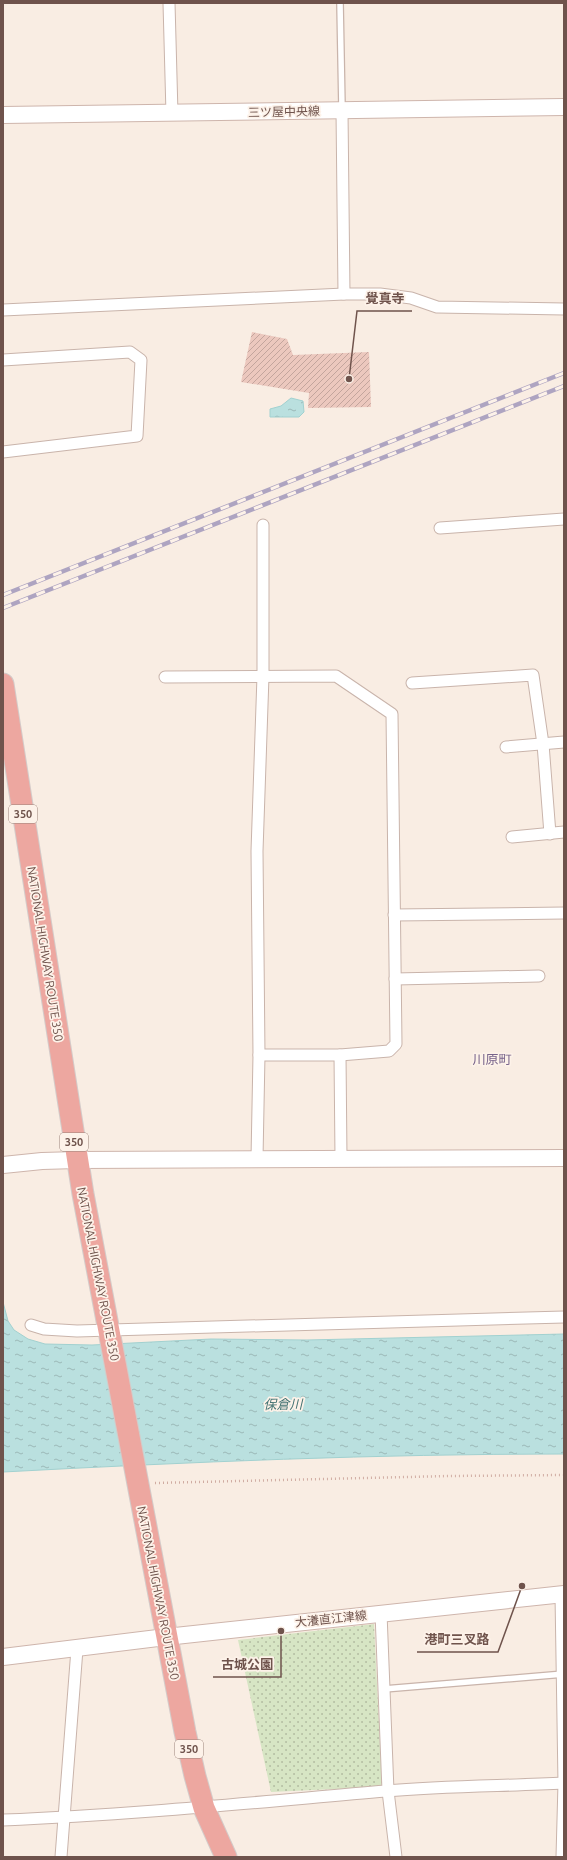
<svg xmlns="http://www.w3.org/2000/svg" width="567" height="1860" font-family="Ubuntu,'Noto Sans JP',sans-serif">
  <defs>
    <pattern id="green-dots" width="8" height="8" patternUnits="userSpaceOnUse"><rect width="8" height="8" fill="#d7e5c4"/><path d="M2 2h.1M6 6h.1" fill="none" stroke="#b3bca1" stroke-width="1.8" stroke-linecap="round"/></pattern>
    <pattern id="water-ripples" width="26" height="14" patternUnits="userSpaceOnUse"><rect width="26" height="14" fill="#bae0df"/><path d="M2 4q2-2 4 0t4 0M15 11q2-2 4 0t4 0" fill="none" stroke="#9bb8b7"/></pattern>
    <pattern id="building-hatch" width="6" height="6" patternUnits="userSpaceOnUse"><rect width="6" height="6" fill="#ecc8be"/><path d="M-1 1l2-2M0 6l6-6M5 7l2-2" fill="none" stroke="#c3a59d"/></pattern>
  </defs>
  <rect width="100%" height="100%" fill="#f9ede3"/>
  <path fill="url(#green-dots)" d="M374,1624L382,1784L378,1787L271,1792L238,1640Z"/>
  <g fill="url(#water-ripples)" stroke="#a2d1d0">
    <path d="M291,398L303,401L304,412L299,417H270V409L281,406Z"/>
    <path d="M3,1302L8,1321L14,1330L28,1339L45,1344L92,1345L211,1339L307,1340L564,1334V1454C377,1454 190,1462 3,1472Z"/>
  </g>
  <path fill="url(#building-hatch)" d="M252,332L287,339L293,355L369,352L371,407L308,408L309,393L241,382Z"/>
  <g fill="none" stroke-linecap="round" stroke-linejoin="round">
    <defs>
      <g id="lane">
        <path d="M340,3L342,109"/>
        <path d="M384,1689L564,1674"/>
      </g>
      <g id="street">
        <path d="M169,3L172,114"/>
        <path d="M342,111L344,294"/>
        <path d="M3,310L344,294H380L411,298L437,307L564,309"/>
        <path d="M3,360L130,352L141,360L137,436L3,452"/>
        <path d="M440,528L564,519"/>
        <path d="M165,677L336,676L392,714L396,1044L389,1051L340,1055"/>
        <path d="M412,683L533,675L543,744L550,834"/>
        <path d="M506,747L564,742"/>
        <path d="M512,837L564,832"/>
        <path d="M394,915L564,913"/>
        <path d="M395,979L539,976"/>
        <path d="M259,1055L257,851L263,676V525"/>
        <path d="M257,1158L259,1055H340L341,1158"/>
        <path d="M31,1325L44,1329L77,1331L564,1317"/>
        <path d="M561,1595L564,1783L562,1857"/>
        <path d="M381,1613L388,1791L396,1857"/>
        <path d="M3,1820C131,1815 258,1802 386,1791C445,1786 505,1786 564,1783"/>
        <path d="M61,1857L77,1649"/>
      </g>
      <g id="secondary">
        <path d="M3,115L564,107"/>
        <path d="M3,1165L42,1161L77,1160L564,1158"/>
        <path d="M3,1657L166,1637L564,1594"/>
      </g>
      <path id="highway" d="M3,684L83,1194L185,1732L195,1776L204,1808L226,1857"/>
    </defs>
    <use href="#lane" stroke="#c9b4ab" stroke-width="8"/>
    <use href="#street" stroke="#c9b4ab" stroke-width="13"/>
    <use href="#secondary" stroke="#ceb5ac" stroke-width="18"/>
    <use href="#highway" stroke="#d4cbc9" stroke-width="23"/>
    <path stroke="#d0aca2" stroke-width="2.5" stroke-dasharray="1 3" stroke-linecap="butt" d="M155,1483L449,1476L564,1475"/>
    <use href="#lane" stroke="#fff" stroke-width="5.5"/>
    <use href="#street" stroke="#fff" stroke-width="11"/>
    <use href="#secondary" stroke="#fff" stroke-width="16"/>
    <use href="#highway" stroke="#eda7a0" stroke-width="21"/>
    <defs>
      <g id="rail">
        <path d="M3,595L564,373"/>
        <path d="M3,608L564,386"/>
      </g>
    </defs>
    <use href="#rail" stroke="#aea4c1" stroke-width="4.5"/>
    <use href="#rail" stroke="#fdf2e9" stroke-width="3" stroke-dasharray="9" stroke-linecap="butt"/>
  </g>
  <g text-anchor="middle" stroke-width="3.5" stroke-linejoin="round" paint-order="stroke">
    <g fill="#fdf2e9" stroke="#9a837b" stroke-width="1">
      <rect x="9" y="805" width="28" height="18" rx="3"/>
      <rect x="60" y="1133" width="28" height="18" rx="3"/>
      <rect x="175" y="1740" width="28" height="18" rx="3"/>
    </g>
    <g font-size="11" font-weight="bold" fill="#6f534c">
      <text x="23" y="818">350</text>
      <text x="74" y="1146">350</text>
      <text x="189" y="1753">350</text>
    </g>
    <g font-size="12" fill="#6f534c" stroke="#fdf2e9">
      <text transform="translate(284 112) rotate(-1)" y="4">三ツ屋中央線</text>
      <text transform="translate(45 954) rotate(81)" y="4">NATIONAL HIGHWAY ROUTE 350</text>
      <text transform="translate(98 1274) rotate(79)" y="4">NATIONAL HIGHWAY ROUTE 350</text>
      <text transform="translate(158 1593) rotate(79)" y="4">NATIONAL HIGHWAY ROUTE 350</text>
      <text transform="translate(331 1619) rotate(-6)" y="4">大瀁直江津線</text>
    </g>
    <g font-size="13" fill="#78648b" stroke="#fdf2e9">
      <text x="492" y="1064">川原町</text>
    </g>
    <g font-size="13" font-style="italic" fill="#427272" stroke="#fdf2e9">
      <text transform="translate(283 1404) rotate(-1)" y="5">保倉川</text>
    </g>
  </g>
  <path fill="none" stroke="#6f534c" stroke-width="1.5" d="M349 379L357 311H412M522 1586L498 1652H417M281 1631L281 1677H213"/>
  <g fill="#6f534c" stroke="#fdf2e9" stroke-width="1.5">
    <circle cx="349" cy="379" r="4"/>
    <circle cx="522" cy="1586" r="4"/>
    <circle cx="281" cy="1631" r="4"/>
  </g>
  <g font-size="13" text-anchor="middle" font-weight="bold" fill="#6f534c" stroke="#fdf2e9" stroke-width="3.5" stroke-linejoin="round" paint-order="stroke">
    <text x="385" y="303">覺真寺</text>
    <text x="457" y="1644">港町三叉路</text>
    <text x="247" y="1669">古城公園</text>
  </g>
  <rect width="567" height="1860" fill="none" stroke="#6f534c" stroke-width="8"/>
</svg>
